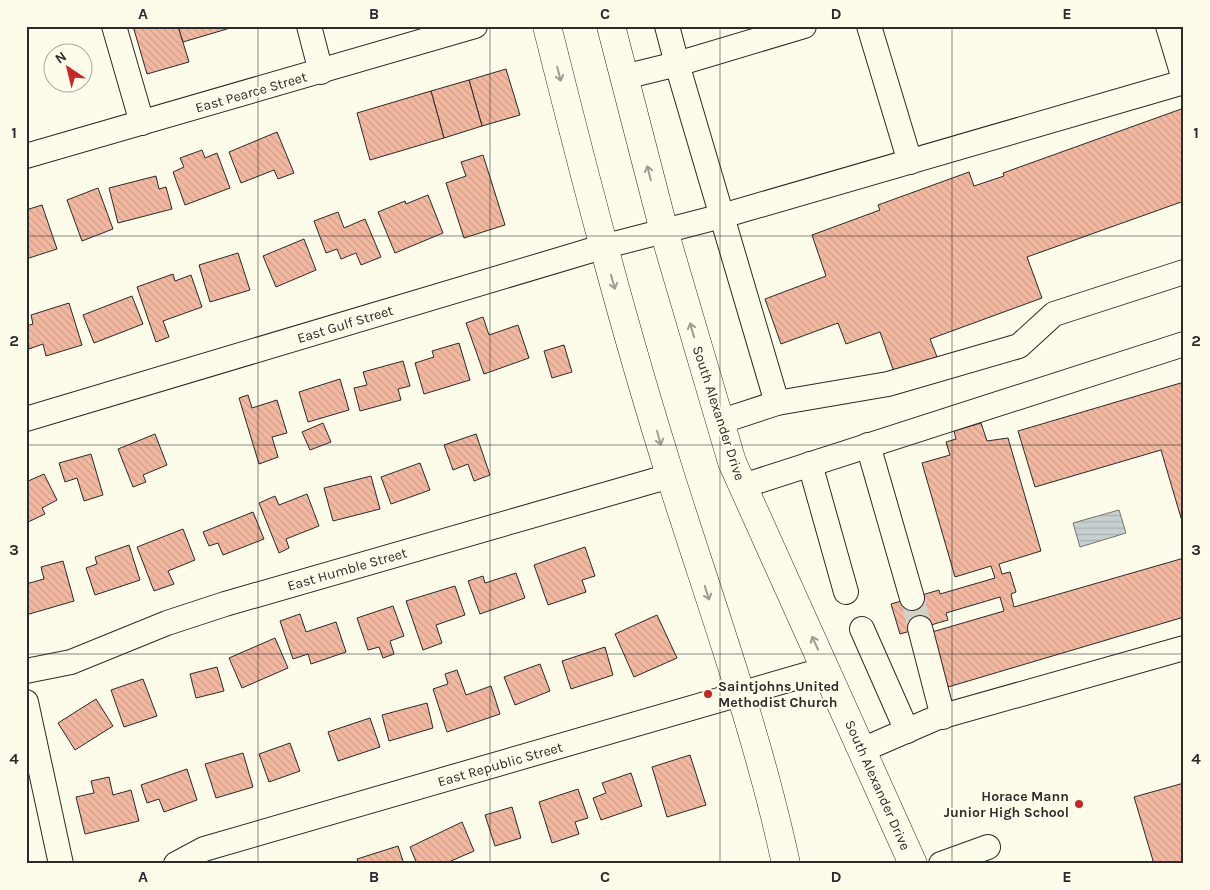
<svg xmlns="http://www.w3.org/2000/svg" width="1210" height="890" font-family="Karla,sans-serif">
  <defs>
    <pattern id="water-rules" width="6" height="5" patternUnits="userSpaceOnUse" patternTransform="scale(1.25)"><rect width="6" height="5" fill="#c7d0d0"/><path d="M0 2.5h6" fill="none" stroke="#abb3b3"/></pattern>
    <pattern id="building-back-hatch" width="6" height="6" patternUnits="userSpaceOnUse" patternTransform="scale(1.25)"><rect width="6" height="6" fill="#f2b8a0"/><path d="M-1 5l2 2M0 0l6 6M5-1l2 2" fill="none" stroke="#d09e8a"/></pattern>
  </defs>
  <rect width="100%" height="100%" fill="#fdfbea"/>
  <path fill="url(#water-rules)" stroke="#74746e" d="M1119,510L1126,533L1080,547L1073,523Z"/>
  <g fill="url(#building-back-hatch)" stroke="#2b2b2b">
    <path d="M133,26H178L189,62L147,74Z"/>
    <path d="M178,26H237L183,42Z"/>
    <path d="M506,69L520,115L482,126L469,80Z"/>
    <path d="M469,80L482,126L444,138L431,91Z"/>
    <path d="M431,91L444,138L370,160L357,113Z"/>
    <path d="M1184,108V201L1027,257L1042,298L930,339L937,357L894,372L880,332L846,344L838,323L781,344L765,299L826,276L812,235L880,210L878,205L969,172L974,186L1004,176L1003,173Z"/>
    <path d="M277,132L294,173L278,179L274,170L241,183L229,152Z"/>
    <path d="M202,150L205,158L217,153L230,188L185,205L173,172L184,167L180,158Z"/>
    <path d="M483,155L505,225L464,238L446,183L466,176L461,162Z"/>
    <path d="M156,176L159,189L166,187L172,209L118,223L109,188Z"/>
    <path d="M98,188L113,229L82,241L67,200Z"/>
    <path d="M428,195L443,233L395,253L378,212L405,201L406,204Z"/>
    <path d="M42,205L57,249L26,259V210Z"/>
    <path d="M338,212L344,228L365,219L381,257L361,265L356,253L341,259L337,249L326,253L314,221Z"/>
    <path d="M304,239L316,270L276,287L263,256Z"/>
    <path d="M238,253L250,290L210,302L199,265Z"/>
    <path d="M173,274L175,281L191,275L202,307L163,321L169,337L156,342L137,287Z"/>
    <path d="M132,296L143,324L94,343L83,315Z"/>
    <path d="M69,303L82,345L46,356L43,344L29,349L26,326L33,324L31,315Z"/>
    <path d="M483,317L489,335L518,325L529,358L484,374L466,323Z"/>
    <path d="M459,343L470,380L424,394L415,363L434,357L432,351Z"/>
    <path d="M564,345L572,372L552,378L544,351Z"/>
    <path d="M403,361L410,386L398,389L401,400L360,411L354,388L367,385L363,372Z"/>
    <path d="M340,379L349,410L308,422L299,392Z"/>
    <path d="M1184,382V528L1161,450L1035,487L1018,431Z"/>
    <path d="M248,395L252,408L277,400L287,433L272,437L278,457L259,464L239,398Z"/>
    <path d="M323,423L331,442L310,450L302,432Z"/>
    <path d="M981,423L987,441L1008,438L1041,551L999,564L1002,574L1010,572L1016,592L1011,594L1014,607L1184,558V617L948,687L932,632L1004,611L1000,597L946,613L948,620L900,634L891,604L939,590L940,594L995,578L991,566L955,577L922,463L950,455L946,442L956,439L954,431Z"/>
    <path d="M155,434L167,465L143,475L146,482L133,487L118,449Z"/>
    <path d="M476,434L490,475L474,481L468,464L453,470L444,445Z"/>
    <path d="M91,454L103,495L84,501L77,478L65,482L59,463Z"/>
    <path d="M420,463L430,490L391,504L381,477Z"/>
    <path d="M44,474L57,500L42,508L45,514L26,523V482Z"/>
    <path d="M371,476L380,509L333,521L324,488Z"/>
    <path d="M307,494L319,526L286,539L289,548L279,553L259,503L275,496L279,505Z"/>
    <path d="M253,512L264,539L223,555L218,543L209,546L203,532Z"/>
    <path d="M183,529L195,560L168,571L174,584L154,591L137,547Z"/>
    <path d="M129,545L140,580L95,595L86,568L97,564L95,557Z"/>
    <path d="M585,547L595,576L582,580L586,592L548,605L534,565Z"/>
    <path d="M63,561L74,601L26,615V584L44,579L41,567Z"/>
    <path d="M516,573L525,598L480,614L468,581L483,576L485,583Z"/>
    <path d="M455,586L465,615L436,625L442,643L423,650L406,601Z"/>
    <path d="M393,606L404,636L390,641L394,654L383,658L379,647L368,650L357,618Z"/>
    <path d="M300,614L306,632L336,622L346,652L311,664L308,654L293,659L280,621Z"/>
    <path d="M657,615L677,658L634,677L615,634Z"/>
    <path d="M275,638L288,668L242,688L229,658Z"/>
    <path d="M605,647L613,675L571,689L562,661Z"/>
    <path d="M540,664L550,691L515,705L504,677Z"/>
    <path d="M217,667L224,691L196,698L190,674Z"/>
    <path d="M457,670L466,695L491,686L500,714L447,732L433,689L448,684L445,674Z"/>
    <path d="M143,679L157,716L124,727L111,690Z"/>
    <path d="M96,699L113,726L75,750L58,723Z"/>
    <path d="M427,703L433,728L389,741L382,715Z"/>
    <path d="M370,718L380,747L338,761L328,732Z"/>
    <path d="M290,743L300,771L269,782L259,754Z"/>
    <path d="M243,753L253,787L216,798L205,764Z"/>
    <path d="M690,755L706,805L667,817L652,767Z"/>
    <path d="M187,769L197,800L164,812L159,799L147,803L141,785Z"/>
    <path d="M631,773L642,806L601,820L593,798L606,793L602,783Z"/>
    <path d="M109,777L113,795L131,790L139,821L85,834L76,797L94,793L91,781Z"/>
    <path d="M1184,783V864H1154L1134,797Z"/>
    <path d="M578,789L588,818L575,822L579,834L552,843L539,802Z"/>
    <path d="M512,807L521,838L495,846L485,815Z"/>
    <path d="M462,822L474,851L444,864H417L410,847Z"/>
    <path d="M398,846L404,864H359L357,859Z"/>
  </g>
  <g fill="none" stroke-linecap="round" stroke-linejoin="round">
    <path stroke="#d3d1c4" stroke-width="24" stroke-dasharray="24 12" stroke-linecap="butt" d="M912,598L920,628"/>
    <defs>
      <g id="minor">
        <path d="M114,26L142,123"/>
        <path d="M309,26L321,72"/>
        <path d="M667,26L677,64L804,26"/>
        <path d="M869,26L910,162"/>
        <path d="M1168,26L1184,79"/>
        <path d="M624,77L677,64L777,403L719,422"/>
        <path d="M26,156L475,26"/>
        <path d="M777,403L888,384L1019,346L1054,314L1184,272"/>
        <path d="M26,419L602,247L722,216L1184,82"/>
        <path d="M868,445L912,598"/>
        <path d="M810,464L846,592"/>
        <path d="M743,486L1184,344"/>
        <path d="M920,628L943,717"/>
        <path d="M862,629L907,731"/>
        <path d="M26,671L71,662L167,623L225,604L670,476"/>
        <path d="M26,702L61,864"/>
        <path d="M862,750L936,718L1184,648"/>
        <path d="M176,864L204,849L826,669"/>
        <path d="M941,864L988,847"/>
      </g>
      <g id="major">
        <path d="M547,26C585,178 624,329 671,478C711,605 758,733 786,864"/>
        <path d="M611,26L664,231L732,462L913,864"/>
      </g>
    </defs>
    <use href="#minor" stroke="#2b2b2b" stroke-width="26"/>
    <use href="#major" stroke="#2b2b2b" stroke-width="29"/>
    <use href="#minor" stroke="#fdfbea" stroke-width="24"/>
    <use href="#major" stroke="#fdfbea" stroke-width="28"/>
  </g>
  <defs><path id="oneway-shaft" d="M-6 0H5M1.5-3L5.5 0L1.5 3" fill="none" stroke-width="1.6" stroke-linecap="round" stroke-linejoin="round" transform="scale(1.25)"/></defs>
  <g stroke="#9e9d94">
    <use href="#oneway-shaft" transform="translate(559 74) rotate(76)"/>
    <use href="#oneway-shaft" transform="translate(649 173) rotate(-104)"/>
    <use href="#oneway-shaft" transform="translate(613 282) rotate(74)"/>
    <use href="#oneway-shaft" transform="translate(692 330) rotate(-106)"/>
    <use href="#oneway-shaft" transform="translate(659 438) rotate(74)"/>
    <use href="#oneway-shaft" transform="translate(707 593) rotate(72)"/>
    <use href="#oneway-shaft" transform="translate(815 643) rotate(-115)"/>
  </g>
  <path fill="none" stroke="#2b2b2b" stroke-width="1" stroke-opacity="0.55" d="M258,26V864M490,26V864M720,26V864M952,26V864M26,236H1184M26,445H1184M26,654H1184"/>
  <g fill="#c62828" stroke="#fdfbea" stroke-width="2">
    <circle cx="708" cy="694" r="5"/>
    <circle cx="1079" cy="804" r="5"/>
  </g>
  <g text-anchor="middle" stroke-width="4" stroke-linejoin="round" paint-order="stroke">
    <g font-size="14" fill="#2b2b2b" stroke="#fdfbea">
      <text transform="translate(251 92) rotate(-16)" y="5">East Pearce Street</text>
      <text transform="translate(345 324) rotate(-17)" y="5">East Gulf Street</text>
      <text transform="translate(719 413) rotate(72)" y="5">South Alexander Drive</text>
      <text transform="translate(347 569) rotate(-16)" y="5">East Humble Street</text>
      <text transform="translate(500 764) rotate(-16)" y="5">East Republic Street</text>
      <text transform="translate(878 785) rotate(66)" y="5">South Alexander Drive</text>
    </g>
    <g font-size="14" font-weight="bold" fill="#2b2b2b" stroke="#fdfbea" text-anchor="start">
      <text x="718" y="691">Saintjohns United<tspan x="718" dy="16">Methodist Church</tspan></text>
      <text x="1069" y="801" text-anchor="end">Horace Mann<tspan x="1069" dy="16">Junior High School</tspan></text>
    </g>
  </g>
  <rect width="1210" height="890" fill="none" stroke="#fdfbea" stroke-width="55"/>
  <g transform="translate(68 68) rotate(325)"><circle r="24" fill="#fdfbea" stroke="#a9a89e"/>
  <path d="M0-4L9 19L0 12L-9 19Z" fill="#c62828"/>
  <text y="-8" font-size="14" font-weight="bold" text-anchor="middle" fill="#2b2b2b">N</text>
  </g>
  <rect x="28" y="28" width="1154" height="834" fill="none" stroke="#2b2b2b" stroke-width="2"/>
  <g font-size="16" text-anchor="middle" font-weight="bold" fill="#2b2b2b">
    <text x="143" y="19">A</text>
    <text x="374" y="19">B</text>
    <text x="605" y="19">C</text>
    <text x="836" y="19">D</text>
    <text x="1067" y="19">E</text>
    <text x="14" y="138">1</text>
    <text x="1196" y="138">1</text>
    <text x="14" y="346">2</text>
    <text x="1196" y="346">2</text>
    <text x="14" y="555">3</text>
    <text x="1196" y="555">3</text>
    <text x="14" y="764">4</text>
    <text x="1196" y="764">4</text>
    <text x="143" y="882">A</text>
    <text x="374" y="882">B</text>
    <text x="605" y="882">C</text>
    <text x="836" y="882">D</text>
    <text x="1067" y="882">E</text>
  </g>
</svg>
